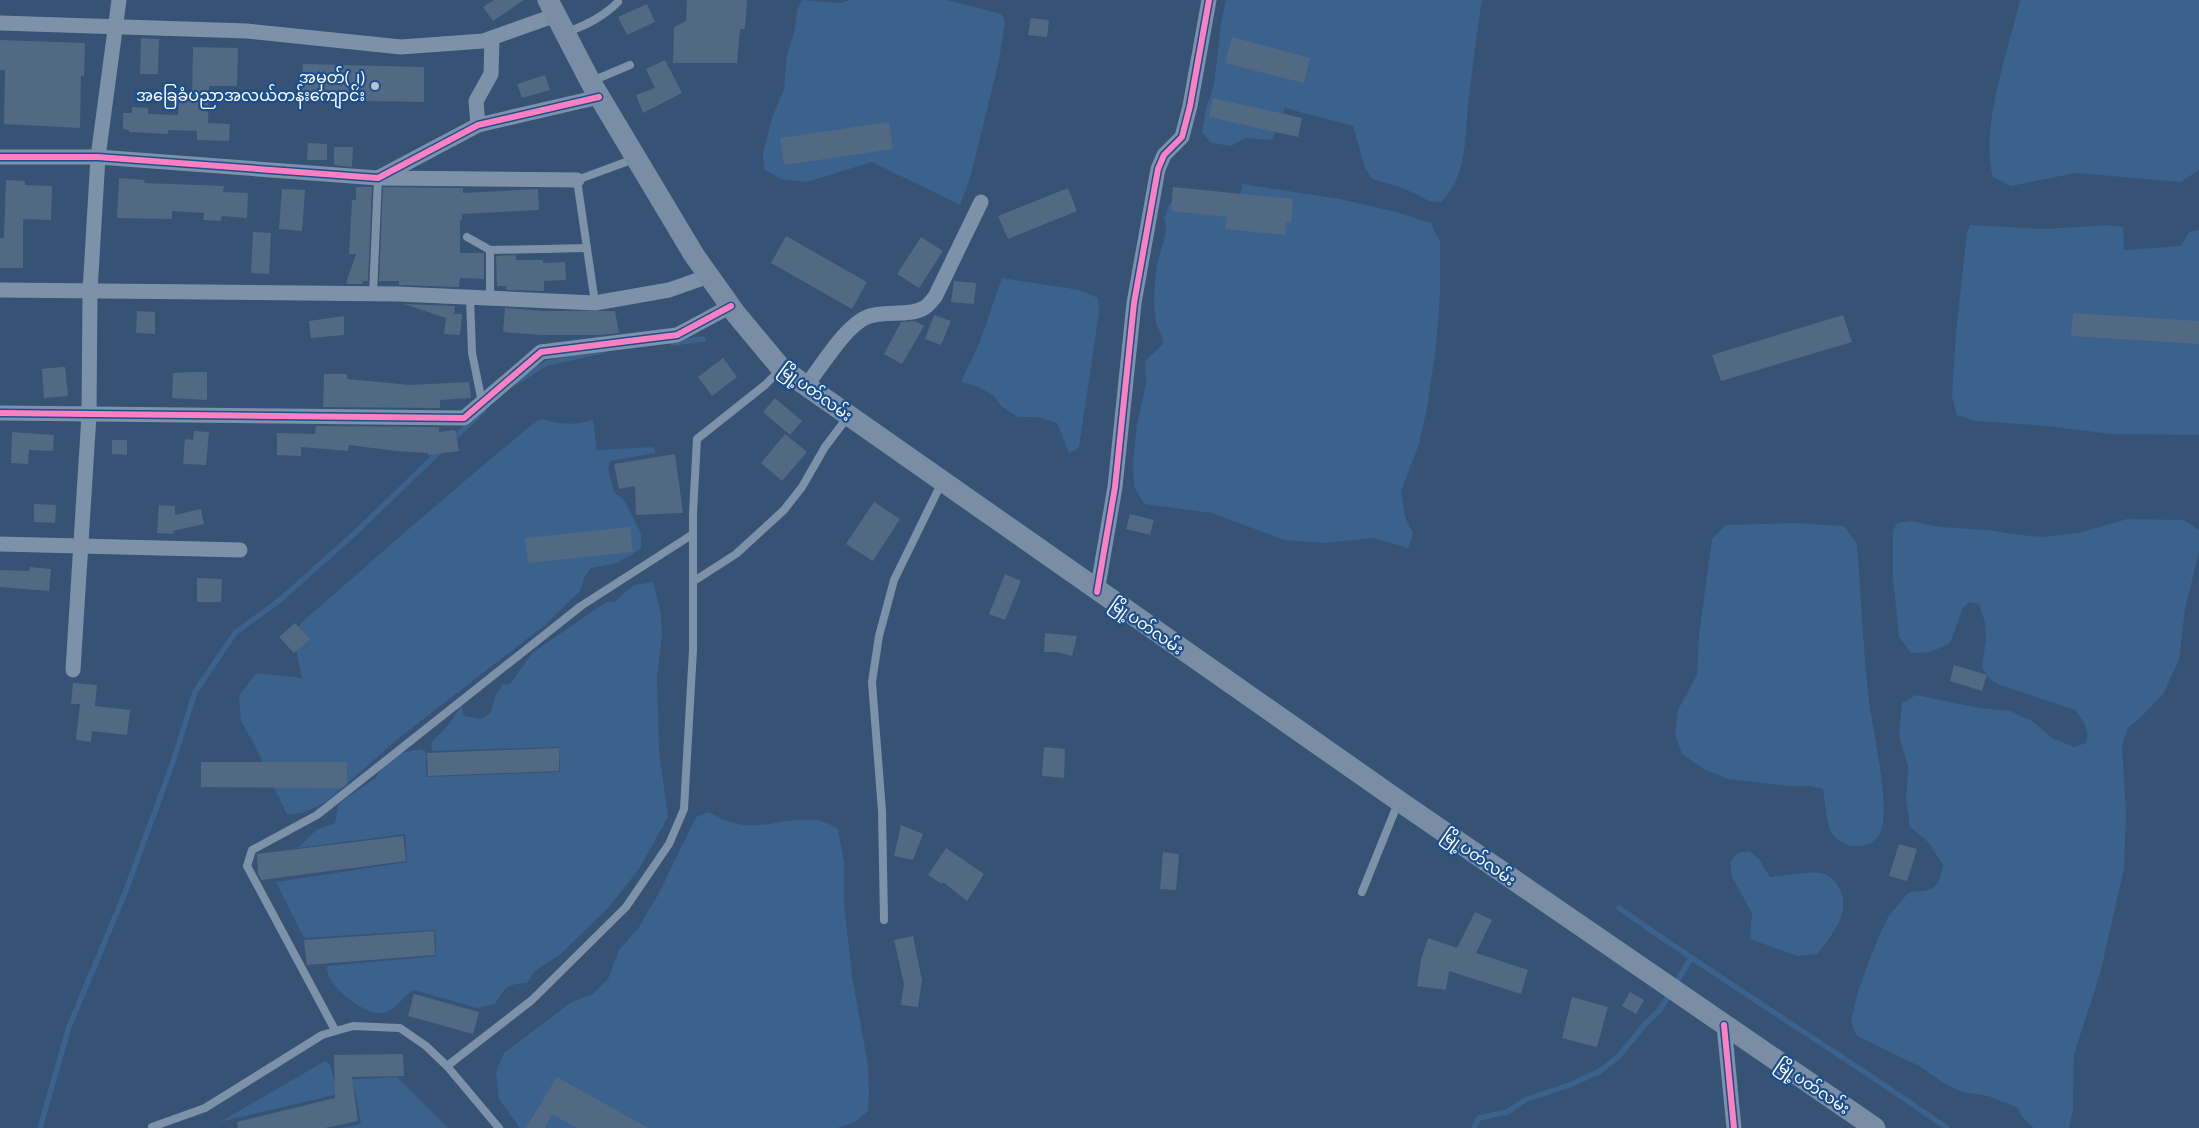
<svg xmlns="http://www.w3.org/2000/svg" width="2199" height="1128" font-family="'Open Sans','Noto Sans Myanmar',sans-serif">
  <rect width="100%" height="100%" fill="#365274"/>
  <g fill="#3b618d">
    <path d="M802,0L840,3L850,0H947L1001,14L1005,22L999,61L970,178L960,205L872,162L807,182L781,179L764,169L763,153L772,118L784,89L787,54L795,29L797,10Z"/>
    <path d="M1226,0H1482C1477,32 1473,64 1469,96C1464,134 1470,172 1441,202L1429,201L1403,188L1372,179L1365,168L1353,126L1285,108L1272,140L1246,138L1231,146L1211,143L1202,133L1206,108L1214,85L1221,23Z"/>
    <path d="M2020,0H2199V170L2181,182L2076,173L2011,186L1993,177C1979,130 2009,48 2020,0Z"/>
    <path d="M1243,184L1340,199L1396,212L1431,223L1440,242V296L1436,347L1428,403L1419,444L1401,491L1405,517L1413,533L1408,548L1373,538L1325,543L1284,540L1212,513L1144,504L1134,486L1133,462L1137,424L1146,384L1145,361L1163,344C1163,335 1158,330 1156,322C1152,305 1155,277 1158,260C1161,247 1170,230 1164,218L1170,203L1182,199L1236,210Z"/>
    <path d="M1970,225L2045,229L2107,225L2123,227L2124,250L2181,246L2189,232L2199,230V435L2110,434L2047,426L1976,421L1957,415L1952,397L1956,332L1967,232Z"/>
    <path d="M1002,278L1080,290L1098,298L1099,312L1079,448L1069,453L1057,423L1038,417H1018L1002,407L994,396L979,387L961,382L979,344Z"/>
    <path d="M542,419C560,425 575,425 593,420L597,450L653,447L656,453L610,461L608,468L614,492L625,501L641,534V549L617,563L591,568L585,576L580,591L545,625L399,738L326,802L302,813L287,815L256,748L241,721L239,696L256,673L302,678L293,635L302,622L420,519L531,425Z"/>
    <path d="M2127,519L2184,520L2199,530V552L2185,609L2179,660L2163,694L2142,716L2128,728L2122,745L2126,813L2124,869L2100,974L2074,1054L2073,1109L2069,1128H2034L2022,1117L2018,1108L1988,1096L1962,1092L1945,1084L1919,1066L1857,1036L1851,1022L1858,991L1874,948L1888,917L1909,892C1934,891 1938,890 1943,865L1928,842L1910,827L1906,800L1908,767L1899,736L1902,703L1916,695L1979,708L2010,711L2032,721L2052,738L2074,747L2086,743C2090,730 2083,720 2075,710L2000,685L1991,680L1982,668L1986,640L1985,623L1979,604L1969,602L1963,608L1950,643C1937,650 1925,655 1910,652L1899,637L1893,578V531L1897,523L1911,521L1940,527L1989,530L2012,534L2042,537L2078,533Z"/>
    <path d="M1796,523L1844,526L1857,544C1861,594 1863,643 1868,692C1871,724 1891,804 1881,831C1873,852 1842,850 1832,833C1826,824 1825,800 1823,789L1810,786H1790L1727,779L1704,769L1682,754L1675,733L1678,710L1697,675L1699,635L1712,539L1726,525Z"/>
    <path d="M653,582L661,614L662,635L657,678L659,751L668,817L639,869L608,908L561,954L535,971L527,983C506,984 505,988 495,1004L477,1008L414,990C402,996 397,1010 383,1013C365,1016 325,985 327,966L436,956L435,930L304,938L276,882L407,862L405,834L298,848L316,830L335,823L338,806L343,800L375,779L381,768L401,753L421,749L426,752V777L560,772L559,747L432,751L431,743L450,723L461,705L464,716L481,719L491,712L495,696L503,684H510L532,653L606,602H614L634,585Z"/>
    <path d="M709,812C718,817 728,822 738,824C772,831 806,807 838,829L844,863V903L852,976L868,1065L869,1092L868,1111L855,1122L837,1128H520L499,1099L496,1072L504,1053L570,1003L594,993L608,979L619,950L639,927L659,893L696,817Z"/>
    <path d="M1750,851L1759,859L1770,877C1786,876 1805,871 1820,873C1828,874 1834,879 1838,886C1853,911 1833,934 1817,954L1797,956L1750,939L1752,913L1732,877L1730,862L1738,853Z"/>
    <path d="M325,1061L330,1064L333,1078L335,1080L397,1077L448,1128H342L361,1124L355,1090L220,1122Z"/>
  </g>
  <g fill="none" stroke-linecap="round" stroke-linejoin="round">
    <g stroke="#3b618d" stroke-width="5.5">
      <path d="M673,343L703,339"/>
      <path d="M516,382L547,363L602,351"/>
      <path d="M451,441L484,410"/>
      <path d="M1619,908C1727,984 1839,1053 1947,1128"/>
      <path d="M1675,985L1691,958"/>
      <path d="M40,1128L69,1027L125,893L173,762L195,692L235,633L280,600L354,534L442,449"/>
      <path d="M1474,1128L1479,1118L1507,1112L1525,1100L1572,1084L1600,1071L1618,1057L1647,1022L1660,1010L1670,993"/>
    </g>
  </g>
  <g fill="#526984">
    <path d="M494,0H524L493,21L483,7Z"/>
    <path d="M687,0H747L745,29H740L737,63H673L674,27L686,21Z"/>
    <path d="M647,4L655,22L627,35L618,17Z"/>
    <path d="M1031,18L1049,20L1047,37L1028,35Z"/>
    <path d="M1232,37L1310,58L1304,83L1225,63Z"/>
    <path d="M141,38L159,39L158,74H140Z"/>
    <path d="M0,40L85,43L84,76H81L80,128L4,124L5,70H0Z"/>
    <path d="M193,47L238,48L237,86H209L208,123L230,124L229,141L197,140V131L168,130V134L129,132V130L123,129V113H132V107L148,108V114L178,115L179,100H192Z"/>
    <path d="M665,60L682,93L643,113L636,95L655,88L646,69Z"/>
    <path d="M303,64L424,67V102L302,100Z"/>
    <path d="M545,75L550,90L522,98L517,84Z"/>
    <path d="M1213,98L1302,118L1298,137L1209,117Z"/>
    <path d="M889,122L893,149L784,165L780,138Z"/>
    <path d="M308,143L327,144V160H307Z"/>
    <path d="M334,147H353L352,167L334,165Z"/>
    <path d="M119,178L145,180L144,183L224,186L223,192L248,193L247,218L222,216L221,221L203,220L204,213L172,211V219L117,218Z"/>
    <path d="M6,180L25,181V185L52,186L51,220L23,219V268H0V238H4Z"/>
    <path d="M356,187H372L368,281H363L362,284H348L346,283L356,254H349L352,200H356Z"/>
    <path d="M383,187L463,188V193L538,189L539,210L462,214V220H460V253H484V279L460,278L459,287L399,285V281H379Z"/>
    <path d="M1173,187L1293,199L1291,223L1286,222L1285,235L1225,229L1227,217L1171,211Z"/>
    <path d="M1068,188L1077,211L1008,239L998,216Z"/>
    <path d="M282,189L305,190L302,231L279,229Z"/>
    <path d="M253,232L271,233L269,274L251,273Z"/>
    <path d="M786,236L867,282L852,309L771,263Z"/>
    <path d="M921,237L943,251L919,288L897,274Z"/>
    <path d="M516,255V260H543V263L565,262L566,280L544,281V291L506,290V286H497L496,256Z"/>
    <path d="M954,281L976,283L974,304L951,302Z"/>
    <path d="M404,304L455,306L454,314H462L460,335L444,334L446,318Z"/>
    <path d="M505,308L544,311H615L619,333L600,335H541L503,332Z"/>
    <path d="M137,311L155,312V334L136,333Z"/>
    <path d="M2073,313L2199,321V344L2071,336Z"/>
    <path d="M934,315L951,321L941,345L925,339Z"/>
    <path d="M1843,315L1852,342L1721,381L1712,355Z"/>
    <path d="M344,316V335L311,338L309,321Z"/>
    <path d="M915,321L924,326L902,364L884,354L901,322Z"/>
    <path d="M723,358L737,377L712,396L698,377Z"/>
    <path d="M61,367H65L68,396L44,398L42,369Z"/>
    <path d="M191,372H207V400L172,398L173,373Z"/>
    <path d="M324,374H347V379L410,385L469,382L471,398L440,400V408L323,407Z"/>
    <path d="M775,398L802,421L790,435L763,412Z"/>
    <path d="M316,426L439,427V432L455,430L459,451L428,455V453L396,451L349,445L348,451L301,447V456L277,455V433L315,434Z"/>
    <path d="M194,431L209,432L206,465L183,464L185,439L193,440Z"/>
    <path d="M12,432L54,435L53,451L29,450L28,464L11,463Z"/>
    <path d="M785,434L807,452L782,481L761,463Z"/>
    <path d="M112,440H127V455L112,454Z"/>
    <path d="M675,454L683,513L636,515L635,486L619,489L614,464Z"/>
    <path d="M874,502L900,519L873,561L846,544Z"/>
    <path d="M34,504L56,505L55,523L34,522Z"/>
    <path d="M159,505L175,506V515L201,509L204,524L173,531V534L157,533Z"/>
    <path d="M1130,514L1154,520L1150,535L1126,529Z"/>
    <path d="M630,527L633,552L528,563L525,538Z"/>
    <path d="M30,567L51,569L49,591L0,587V570L29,571Z"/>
    <path d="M1005,574L1021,581L1005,620L989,614Z"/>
    <path d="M197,578L222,579L221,602H197Z"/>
    <path d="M295,623L310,639L294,653L279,637Z"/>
    <path d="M1045,633L1077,636L1072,656L1057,652H1044Z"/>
    <path d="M1954,665L1987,675L1982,691L1950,681Z"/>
    <path d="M73,683L97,685L95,706L130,710L127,735L92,731L91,742L76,740L80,704H71Z"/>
    <path d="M1044,747L1065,749L1064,778L1042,776Z"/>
    <path d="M559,748V771L428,776L427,753Z"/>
    <path d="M201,762H347V784L342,788L201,787Z"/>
    <path d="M901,825L923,834L913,860L894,856Z"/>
    <path d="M403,836L406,861L261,880L258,874L257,854Z"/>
    <path d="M1899,844L1917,849L1907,881L1889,876Z"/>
    <path d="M946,848L984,874L967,901L943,882L942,884L928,875Z"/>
    <path d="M1163,852L1179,854L1176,890L1160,889Z"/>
    <path d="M1475,912L1492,920L1476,953L1528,970L1521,994L1449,971L1446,990L1417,986L1421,960L1428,938L1457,948Z"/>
    <path d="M434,931L435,955L307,965L304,940Z"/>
    <path d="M913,936L922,980L918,1007L901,1005L904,984L894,940Z"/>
    <path d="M1630,992L1644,1000L1636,1014L1622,1006Z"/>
    <path d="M414,994L479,1012L473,1034L408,1016Z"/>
    <path d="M1572,997L1608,1007L1597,1047L1562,1038Z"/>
    <path d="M403,1054L404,1076L352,1077L358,1121L325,1128H238L237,1122L335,1098L334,1055Z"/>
    <path d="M557,1077L648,1128H577L552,1114L545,1128H526Z"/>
  </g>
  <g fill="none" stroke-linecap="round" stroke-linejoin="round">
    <g stroke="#7d92a8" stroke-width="8">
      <path d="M567,32C587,25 603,17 618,2"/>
      <path d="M592,81L630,65"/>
      <path d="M467,237L490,250V297"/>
      <path d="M490,250L587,248"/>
      <path d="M373,294L378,178"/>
      <path d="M470,296L472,353L482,402"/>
      <path d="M595,303L577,180L634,159"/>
      <path d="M694,581L736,554L784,510L802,487L825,447L847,418"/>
      <path d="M1362,892L1398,803"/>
      <path d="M884,920L882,811L872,682L879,636L894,580L942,482"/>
      <path d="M335,1030L247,866L252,850L317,815L581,606L693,534"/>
      <path d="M447,1066L532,1000L626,907L669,844L684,809L693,650V513L697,439L765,385L780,370"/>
      <path d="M152,1127L205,1108L322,1035L353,1026L400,1028L426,1046L447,1066L499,1128"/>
    </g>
    <g stroke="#7d92a8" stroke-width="15">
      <path d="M0,23L247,31L401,47L483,41L556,15"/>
      <path d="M478,125L476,101L491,74L492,38"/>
      <path d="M0,157H98L378,178L478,125L599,97"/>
      <path d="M381,178L577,180"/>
      <path d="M0,290L398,294L595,303L669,290L709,276"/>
      <path d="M806,386C821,367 846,325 867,317C884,310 909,317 924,308C928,306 932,300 935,297L981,202"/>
      <path d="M0,413L464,418L541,352L677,335L731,306"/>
      <path d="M0,544L240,550"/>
      <path d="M1097,592L1115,487L1134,303L1158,169L1164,155L1182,137L1190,106L1209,0"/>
      <path d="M73,670L89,415L90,291L98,157L119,0"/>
      <path d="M1724,1025L1734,1128"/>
    </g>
    <path stroke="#798da4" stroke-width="21" d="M548,0L590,81L694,255L736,314L781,368L1399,801L1875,1128"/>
    <defs>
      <g id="cycleway">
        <path d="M0,157H98L378,178L478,125L599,97"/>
        <path d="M0,413L464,418L541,352L677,335L731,306"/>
        <path d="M1097,592L1115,487L1134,303L1158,169L1164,155L1182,137L1190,106L1209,0"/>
        <path d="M1724,1025L1734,1128"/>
      </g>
    </defs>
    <use href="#cycleway" stroke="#1b4f8f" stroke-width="9"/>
    <use href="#cycleway" stroke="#ff80c0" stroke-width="6"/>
  </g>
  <circle fill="#b9c2ce" stroke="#1b4f8f" stroke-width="2" cx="375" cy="86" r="5"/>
  <g text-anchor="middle" stroke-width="4.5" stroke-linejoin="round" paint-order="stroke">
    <g font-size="16" fill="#fff" stroke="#1b4f8f" text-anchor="end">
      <text x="365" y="83">အမှတ်(၂)<tspan x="365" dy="18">အခြေခံပညာအလယ်တန်းကျောင်း</tspan></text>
    </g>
    <g font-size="16" fill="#fff" stroke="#1b4f8f">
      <text transform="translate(816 392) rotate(36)" y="6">မြို့ပတ်လမ်း</text>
      <text transform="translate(1147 626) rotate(35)" y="6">မြို့ပတ်လမ်း</text>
      <text transform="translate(1479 857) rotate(35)" y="6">မြို့ပတ်လမ်း</text>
      <text transform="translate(1813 1086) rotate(34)" y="6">မြို့ပတ်လမ်း</text>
    </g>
  </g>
</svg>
